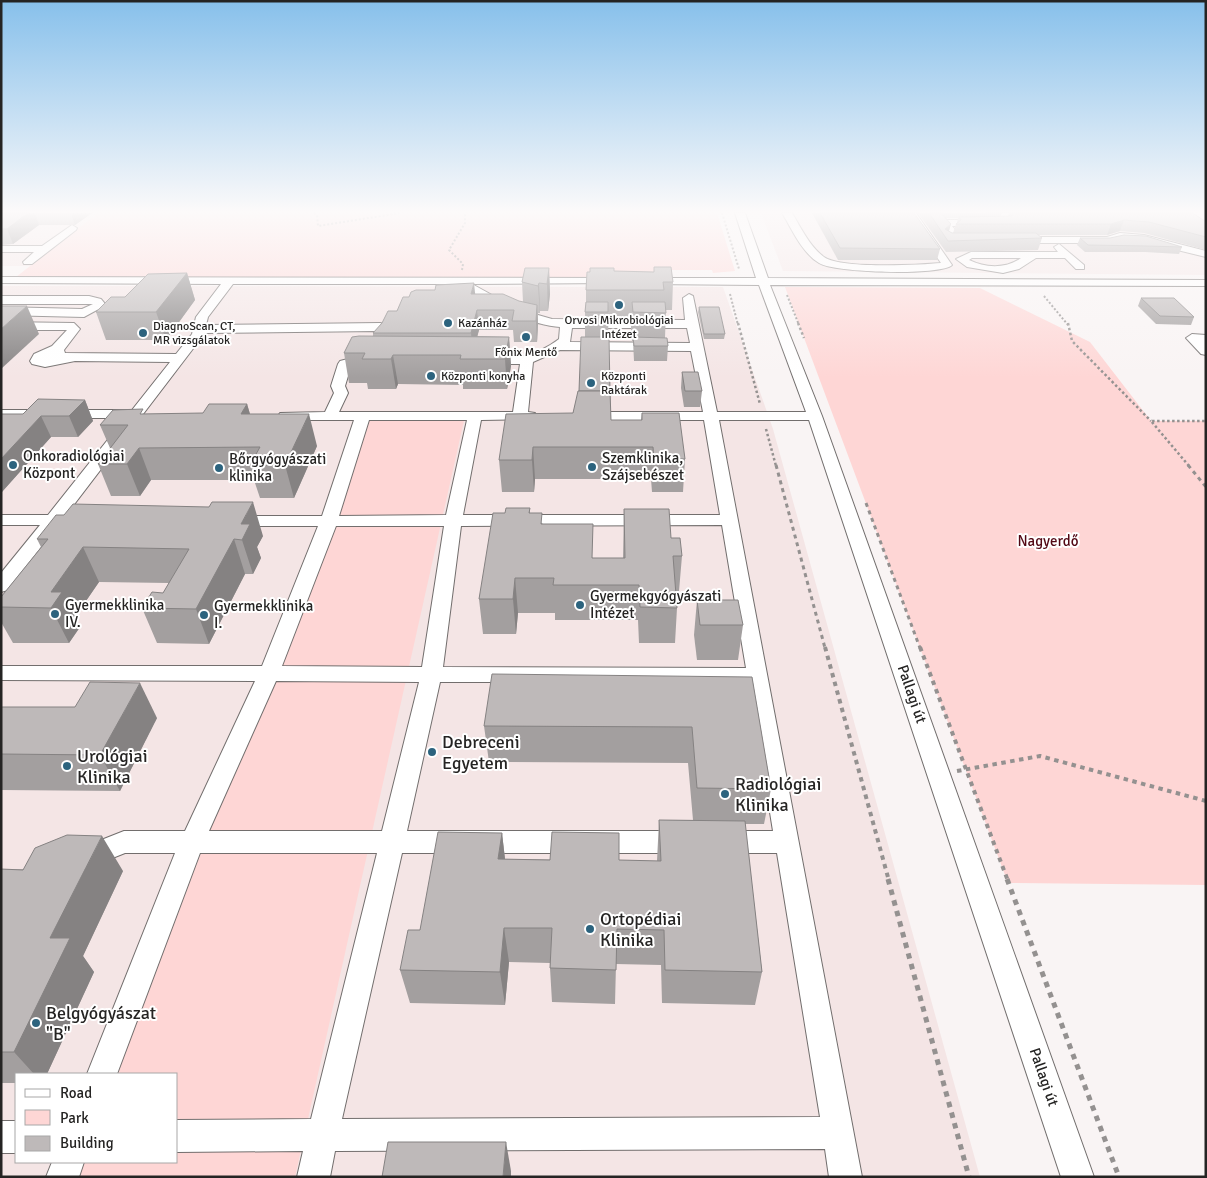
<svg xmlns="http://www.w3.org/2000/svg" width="1207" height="1178" font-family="Signika,sans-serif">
  <rect width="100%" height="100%" fill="#f9f4f4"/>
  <g fill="#f4e5e5" fill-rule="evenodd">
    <path d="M1,213H98L31,266H1Z"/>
    <path d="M761,213H1182L1206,230V275L783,271Z"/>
    <path d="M1,286L723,287L773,429L980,1177H1ZM16,1074H176V1162H16Z"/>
  </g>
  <g fill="#fed6d5">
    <path d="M98,213H717L735,271L713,273L712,270H663L664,279L16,277Z"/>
    <path d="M785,287L980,288L1090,342L1151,421H1206V885L1008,883Z"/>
    <path d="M369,416H465L295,1177H76L82,1162H176V1074H116Z"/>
  </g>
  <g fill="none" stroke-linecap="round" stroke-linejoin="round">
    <defs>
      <g id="minor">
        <path d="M735,213H745L768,278L1206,280V286L770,285L822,416L1094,1177H1061L809,420H719L862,1177H829L825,1149L335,1151L330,1177H297L303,1151L176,1152V1120L311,1119L377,853H200L117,1074H87L175,853H125L85,869L76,866L72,858L76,850L124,831H185L255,681L1,680V666H262L318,526H235L229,525L226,521L229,517L235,516H322L354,420H285L280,419L278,416L280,413L325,412L334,393L331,386L338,364L340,361L363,355L370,359L368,362L351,366L345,386L348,393L339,412H513L520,364H485L478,360C487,350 512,358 524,356C535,354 550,346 559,339L560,327C537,326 471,303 459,284H233L208,317L206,325L380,323L384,324L390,331L380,349L375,350L369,346L377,331L205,333L66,515L83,516L86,520L83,524L58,525L8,590L1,592V573L40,525H1V515H48L125,418H1V410H132L170,362L75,361L45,367L32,364L30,361L34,354L52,346L67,330H1V322L74,323L80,329L64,350L65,353L176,354L192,334L196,317L221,284L1,283V277L612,278L616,279V283L472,284L517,309L552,319L685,320L683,298L689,294L693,296L717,412H806L759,285L647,284L641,281L647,278H756ZM572,328H687L690,343L570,342ZM560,350L691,351L703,412H585L578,416L585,420H704L720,515H463L481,420L535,419L537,416L535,413L528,412L533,362ZM369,420H467L446,515L339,516ZM722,525L746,668L443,667L461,526ZM336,526H444L422,667L282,666ZM276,681L419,682L382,831H209ZM440,682H749L773,831H722L713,834L710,842L713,850L722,853H777L820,1117L342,1119L402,853H682L691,850L694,842L691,834L682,831H407Z"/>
        <path d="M782,213H792C801,228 810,247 824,257C841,269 918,265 941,263L906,213H916L952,265C941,276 834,273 819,263C802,253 792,229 782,213Z"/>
        <path d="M986,213H1037L1038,215L1033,218L991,216Z"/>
        <path d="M944,220H982L987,223L982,226H952L956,231L951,234L947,233L939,223Z"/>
        <path d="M72,225L77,228L76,230L32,264H24L23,262L34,252H1V246H42Z"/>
        <path d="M1120,233L1144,235L1206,251V257L1132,239L1108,243H1016L1011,240L1016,237H1107Z"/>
        <path d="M1059,244L1084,265V269H1076L1065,258H1036L1019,269L1003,273L967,267L956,259L971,252H1058L1054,247ZM972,258H1021C1006,269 985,268 969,260Z"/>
        <path d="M1,296H89L101,299L106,305L84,317L1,315V307L82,309L93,304H1Z"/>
        <path d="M1192,334L1206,335V355L1201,354L1186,338Z"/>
        <rect x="1" y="1121" width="15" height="32"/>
        <path d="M52,1162H84L79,1177H46Z"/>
      </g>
    </defs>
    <use href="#minor" stroke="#726e6d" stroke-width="2"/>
    <g stroke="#949190" stroke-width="2" stroke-dasharray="2 2" stroke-linecap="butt">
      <path d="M314,213L317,215L318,226L400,213"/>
      <path d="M722,213L739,269"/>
      <path d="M462,270L463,264L449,250L465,223V213"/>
      <path d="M730,294L738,325"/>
      <path d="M787,295L799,325"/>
      <path d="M1044,296L1068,325"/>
    </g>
    <g stroke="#949190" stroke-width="2.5" stroke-dasharray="2.5 2.5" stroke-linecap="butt">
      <path d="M738,323L760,404"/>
      <path d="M798,323L804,338"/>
      <path d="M1068,323L1072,341L1151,421"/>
      <path d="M766,429L776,466"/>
      <path d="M1189,466L1151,421H1206"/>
    </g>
    <g stroke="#949190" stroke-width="3" stroke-dasharray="4 4" stroke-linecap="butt">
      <path d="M776,465L825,648"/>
      <path d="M1188,465L1206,487"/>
      <path d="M866,503L920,648"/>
    </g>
    <g stroke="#949190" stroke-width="4" stroke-dasharray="4.5 4.5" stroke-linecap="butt">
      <path d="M825,647L889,881"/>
      <path d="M920,647L1008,881"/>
      <path d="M957,771L1040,756L1206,801"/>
    </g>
    <g stroke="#949190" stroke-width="5" stroke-dasharray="5.5 5.5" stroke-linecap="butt">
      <path d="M888,879L969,1177"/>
      <path d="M1007,879L1119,1177"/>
    </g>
    <use href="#minor" fill="#fff" fill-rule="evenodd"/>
  </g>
  <g fill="#a39f9f" fill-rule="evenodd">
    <path d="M1,213H92L75,225H39L13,244L1,245Z"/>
    <path d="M812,213H914L940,249L937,260H838Z"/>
    <path d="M918,213H1002L1001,216H1008L1009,213H1193L1206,222V250L1144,233L1120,231L1107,235H1038L1042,238L1038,250L946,252ZM946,218H958L957,223L956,224L953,233L949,232Z"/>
    <path d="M1080,238L1182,247L1179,254L1145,252H1085L1077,245Z"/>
    <path d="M549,268L550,294L548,311H540V313H538V324L537,342H514L513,330H479L477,336L509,337L511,366L507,389H463V385L398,384L396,389H368L367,383H349L344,353L373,336V333L397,311L475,294L523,302L522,282Z"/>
    <path d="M614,271L673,282L672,310H666L665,338L668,346L667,361H634L633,341H632L631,330V318H608L611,420H641L642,413L685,459L683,492H652L651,479H535L534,492H502L499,460L573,413L579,391L585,337V312L586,302V290Z"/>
    <path d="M187,273L195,300L166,340H106L96,312L125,297Z"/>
    <path d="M1141,298L1194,317L1191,325L1156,324L1138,306Z"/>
    <path d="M699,307L725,334L724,339H704L698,312Z"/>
    <path d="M682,372L702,391L700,407H684L681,388Z"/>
    <path d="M85,400L93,421L78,437H51L1,493V414H23Z"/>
    <path d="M247,404L250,414L317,446L294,498H260L254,480H151L140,496H111L98,464L110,448L100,425L203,413Z"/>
    <path d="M530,508V513L543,524L593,558H623L624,509L671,538L682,556L679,591H676L677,608L675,643H639L638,620H555V613H518L516,634H483L479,599L505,513Z"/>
    <path d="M263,536L257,547L261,558L253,574H245L209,644L157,643L142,608L163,593L169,583L99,582L75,617L80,627L69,643H13L1,622V597L41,547L37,539Z"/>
    <path d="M697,600L743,625L738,660H697L694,635Z"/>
    <path d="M752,677L771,789L764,824H745L762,972L755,1005L662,1003L661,965L616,964L615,1004L552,1002L550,968V963L509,962L505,1005L410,1003L400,970L420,930L502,833L505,859L657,861L659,820H693L688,763L489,762L484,726Z"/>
    <path d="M1,707L157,718L120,791L1,790Z"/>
    <path d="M1,869L123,871L83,956L94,972L47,1074H16V1083H1Z"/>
  </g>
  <g fill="#858282">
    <path d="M28,213H35L39,225L13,244L7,229Z"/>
    <path d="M71,213H92L75,225Z"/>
    <path d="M1124,220L1120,231L1107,235L1111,224Z"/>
    <path d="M951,224L948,235L945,229Z"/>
    <path d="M549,268L550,294L548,311L547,284Z"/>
    <path d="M187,273L195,300L166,340L156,312Z"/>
    <path d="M474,283L476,302L471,294Z"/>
    <path d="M539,283L540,311V313L538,286Z"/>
    <path d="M537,305L538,324L537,342L536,321Z"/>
    <path d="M27,306L39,334L1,369V329Z"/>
    <path d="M477,310L479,330L473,354L471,333Z"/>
    <path d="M509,337L511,366L507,389L505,359Z"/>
    <path d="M393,355L398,384L396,389L391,359Z"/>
    <path d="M85,400L93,421L78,437L69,416Z"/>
    <path d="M247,404L256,435L241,414Z"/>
    <path d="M309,414L317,446L294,498L285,465Z"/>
    <path d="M41,416L51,437L1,493V459Z"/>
    <path d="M533,447L535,479L534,492L532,460Z"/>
    <path d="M139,448L151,480L140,496L127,464Z"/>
    <path d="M253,502L263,536L257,547L261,558L253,574L242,540L241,524Z"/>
    <path d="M234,539L245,574L209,644L196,609Z"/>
    <path d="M83,547L99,582L75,617L80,627L69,643L51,608V592Z"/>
    <path d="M515,578L518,613L516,634L513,599Z"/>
    <path d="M140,683L157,718L120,791L100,755Z"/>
    <path d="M502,833L506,868L498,859Z"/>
    <path d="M102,836L123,871L83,956L94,972L47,1074H34L14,1052L50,938Z"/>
    <path d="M504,928L509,962L505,1005L500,972Z"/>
    <path d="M506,1142L511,1171V1177H503Z"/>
  </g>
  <g fill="#beb9b9" stroke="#858282">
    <path d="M1,213H28L7,229H1Z"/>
    <path d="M820,213H914L940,249L840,248Z"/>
    <path d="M929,213H941L951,224L945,229L952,233H1036L1042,238L948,241Z"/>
    <path d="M1015,213H1193L1206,222V237L1149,222L1124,220L1111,224H956L961,220L959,217L1011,216Z"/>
    <path d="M1124,235L1146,236L1182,247L1147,246L1088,245L1080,238H1110Z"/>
    <path d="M654,267H671L673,282H663L664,290H586L587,272H590V268H614V271L654,272Z"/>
    <path d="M525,268H549L547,284L539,283L538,286L522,282Z"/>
    <path d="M187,273L156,312H96L111,297H125L148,274Z"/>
    <path d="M474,283L471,294H503L519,301L537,305L536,321H512L514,310H477L471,333H373L382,323L388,311H397L403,297H409L411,292L416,290H435L436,285Z"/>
    <path d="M1141,298H1174L1194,317L1160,316Z"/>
    <path d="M586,302H608V312H585Z"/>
    <path d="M632,302H665L666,313L633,312Z"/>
    <path d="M1,306H27L1,329Z"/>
    <path d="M699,307H719L725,334H704Z"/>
    <path d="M359,336L509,337L505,359H460L461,355H393L391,359H362L365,353H344L352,337Z"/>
    <path d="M581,337H609L610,391H579Z"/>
    <path d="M633,337L667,338L668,346H634Z"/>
    <path d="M682,372H698L702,391H685Z"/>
    <path d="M578,391H610L611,420H642V413H679L685,459H654L653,447H533L532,460H499L506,414L573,413Z"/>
    <path d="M38,399L85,400L69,416H41L1,459V414H23Z"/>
    <path d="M209,404H247L241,414H309L285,465H250L260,447L139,448L127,464H98L128,425H100L113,410L143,409L140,414L203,413Z"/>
    <path d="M212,502H253L241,524H250L242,540L234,539L196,609L142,608L152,592L163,593L189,549L83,547L51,592H62L51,608L1,607V597L48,539H37L56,515H64L73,504L209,507Z"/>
    <path d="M506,508H530L529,513H542L541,524H593L592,558H625L624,509H669L671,538H680L682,556H673L677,608L640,607L639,585H553L554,578H515L513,599H479L493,513H505Z"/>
    <path d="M697,600H738L743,625H700Z"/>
    <path d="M492,674L752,677L771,789L697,788L692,727L484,726Z"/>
    <path d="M90,682L140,683L100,755L1,754V707H75Z"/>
    <path d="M659,820L745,821L762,972L665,970L664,930L617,929L616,970L550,968L552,928H504L500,972L400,970L408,930H420L438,832L502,833L498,859L550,860L552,832L619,833V860L661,861Z"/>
    <path d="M67,835L102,836L50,938H70L14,1052H1V869L23,870L35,848Z"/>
    <path d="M388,1142H506L503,1177H382Z"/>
  </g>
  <linearGradient id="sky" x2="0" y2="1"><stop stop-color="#87c0eb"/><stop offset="0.56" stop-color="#fcfafa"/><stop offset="1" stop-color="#fcfafa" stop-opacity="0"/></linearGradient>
  <rect width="1207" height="378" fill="url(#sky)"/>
  <g fill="#2c637e" stroke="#fff" stroke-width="2">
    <circle cx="619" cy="305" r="5"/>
    <circle cx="448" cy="323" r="5"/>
    <circle cx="143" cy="333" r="5"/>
    <circle cx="526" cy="337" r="5"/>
    <circle cx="431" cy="376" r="5"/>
    <circle cx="591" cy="383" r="5"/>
    <circle cx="13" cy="465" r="5"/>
    <circle cx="592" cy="467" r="5"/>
    <circle cx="219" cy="468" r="5"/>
    <circle cx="580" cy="605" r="5"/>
    <circle cx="55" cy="614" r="5"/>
    <circle cx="204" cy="615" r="5"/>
    <circle cx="432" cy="752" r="5"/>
    <circle cx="67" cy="766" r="5"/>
    <circle cx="725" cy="794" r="5"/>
    <circle cx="590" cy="929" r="5"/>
    <circle cx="36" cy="1023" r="5"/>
  </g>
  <g text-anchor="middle" stroke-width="4" stroke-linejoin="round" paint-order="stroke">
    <g font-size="12" fill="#252423" stroke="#fff" text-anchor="start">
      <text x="619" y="324" text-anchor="middle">Orvosi Mikrobiológiai<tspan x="619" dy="14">Intézet</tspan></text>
      <text x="458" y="327">Kazánház</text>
      <text x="153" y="330">DiagnoScan, CT,<tspan x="153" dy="14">MR vizsgálatok</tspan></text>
      <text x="526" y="356" text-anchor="middle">Főnix Mentő</text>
      <text x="441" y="380">Központi konyha</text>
      <text x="601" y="380">Központi<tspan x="601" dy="14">Raktárak</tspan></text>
    </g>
    <g font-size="15" fill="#252423" stroke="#fff" text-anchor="start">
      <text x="23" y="461">Onkoradiológiai<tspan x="23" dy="17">Központ</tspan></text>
      <text x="602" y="463">Szemklinika,<tspan x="602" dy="17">Szájsebészet</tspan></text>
      <text x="229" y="464">Bőrgyógyászati<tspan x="229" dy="17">klinika</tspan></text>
      <text x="590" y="601">Gyermekgyógyászati<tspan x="590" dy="17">Intézet</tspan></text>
      <text x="65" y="610">Gyermekklinika<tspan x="65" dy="17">IV.</tspan></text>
      <text x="214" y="611">Gyermekklinika<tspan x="214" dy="17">I.</tspan></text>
    </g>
    <g font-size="15" fill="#520814" stroke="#fff">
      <text x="1048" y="546">Nagyerdő</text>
    </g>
    <g font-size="15" fill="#252423" stroke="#fff">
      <text transform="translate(912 694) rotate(71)" y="5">Pallagi út</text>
      <text transform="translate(1044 1077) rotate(71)" y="5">Pallagi út</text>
    </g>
    <g font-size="18" fill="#252423" stroke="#fff" text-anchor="start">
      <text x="442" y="748">Debreceni<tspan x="442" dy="21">Egyetem</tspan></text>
      <text x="77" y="762">Urológiai<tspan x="77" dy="21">Klinika</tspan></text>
      <text x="735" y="790">Radiológiai<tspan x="735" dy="21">Klinika</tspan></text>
      <text x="600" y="925">Ortopédiai<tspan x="600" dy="21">Klinika</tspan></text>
      <text x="46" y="1019">Belgyógyászat<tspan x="46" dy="21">"B"</tspan></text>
    </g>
  </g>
  <rect width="1207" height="1178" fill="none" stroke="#252423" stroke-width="5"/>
  <rect x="15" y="1073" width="162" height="90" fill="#ffffff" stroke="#a8a7a7"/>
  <rect x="25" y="1089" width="25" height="8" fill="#ffffff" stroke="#a8a7a7"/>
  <text x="60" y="1098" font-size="15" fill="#252423">Road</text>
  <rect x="25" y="1110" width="25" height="15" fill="#fed6d5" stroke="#a8a7a7"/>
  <text x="60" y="1123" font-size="15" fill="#252423">Park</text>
  <rect x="25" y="1136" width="25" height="15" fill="#beb9b9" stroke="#a8a7a7"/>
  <text x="60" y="1148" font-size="15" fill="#252423">Building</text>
</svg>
